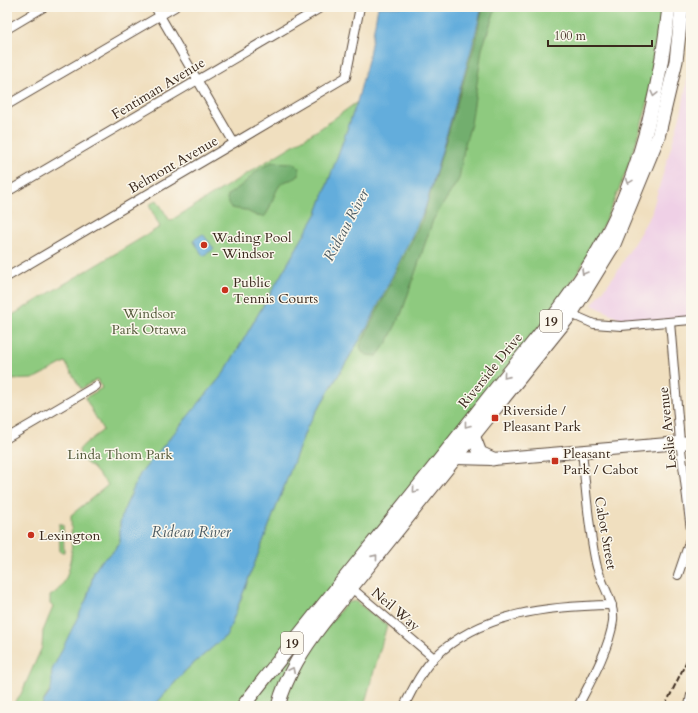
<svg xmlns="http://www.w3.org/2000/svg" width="698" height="713" font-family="Cardo,serif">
  <rect width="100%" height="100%" fill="#fbf7ec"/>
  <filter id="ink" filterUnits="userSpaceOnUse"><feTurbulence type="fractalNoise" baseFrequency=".025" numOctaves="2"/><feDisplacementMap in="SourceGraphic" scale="8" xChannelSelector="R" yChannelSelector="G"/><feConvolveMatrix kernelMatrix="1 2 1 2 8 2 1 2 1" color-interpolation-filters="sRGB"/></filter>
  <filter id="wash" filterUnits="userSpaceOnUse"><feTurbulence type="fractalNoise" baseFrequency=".012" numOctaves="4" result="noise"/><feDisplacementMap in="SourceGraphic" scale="16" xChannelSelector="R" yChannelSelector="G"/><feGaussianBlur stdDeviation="0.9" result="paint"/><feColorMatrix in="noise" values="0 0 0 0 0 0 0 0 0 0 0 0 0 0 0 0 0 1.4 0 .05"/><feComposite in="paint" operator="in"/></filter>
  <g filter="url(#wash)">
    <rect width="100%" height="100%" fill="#f0dfbf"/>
    <path fill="#efd0e6" d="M691,56V318L632,324L592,305L617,272L651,214L682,110Z"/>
    <g fill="#8eca7f" stroke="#647a4e">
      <path d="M482,7H662C661,23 661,40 658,56C644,133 613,218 570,285C560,300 548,314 538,329L238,706H154L186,670L227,635L307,427L367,328L472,47Z"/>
      <path d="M357,102L317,213L224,373L140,474L123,512L120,523V542L112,553L101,561L94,572L87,598L51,676C57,688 44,695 42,706H12L21,694L42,647L43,631L53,607L50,604V596C77,581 71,541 71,515L108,485L93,468L81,459L79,450C85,442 95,437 103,430L85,398L102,388L97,379L81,389L65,362L33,379L7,380V334L10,333L9,317L160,227L149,205L157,200L170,221L321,128Z"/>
      <path d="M59,524H63L64,552H60Z"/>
      <path d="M355,601L387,625L364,706H282L301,660L346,603Z"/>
      <path d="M326,607L274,706H247Z"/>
    </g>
    <g fill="#72ae6e" stroke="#566c46">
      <path d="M483,7H496L482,49L471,124L465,144L459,179L433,220L402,312L388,341L377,356L367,355L362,352L360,346L422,220L476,40Z"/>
      <path d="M272,162L293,163L299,168V175C295,181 285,179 280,185C273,194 270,212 264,217L257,216L245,210L231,208L227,199L228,195L242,185L258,170Z"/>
    </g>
    <g fill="#64addc" stroke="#506c7d">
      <path d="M378,7H482L472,47L425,209L367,328L307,427L227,635L186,670L154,706H42C43,700 48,697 50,692C53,684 51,678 52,670L87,598L94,572L101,561L112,553L120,542V523L123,512L140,474L224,373L317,213L357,102L368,60Z"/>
      <path d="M203,234L214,249L203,256L193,240Z"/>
    </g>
  </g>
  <g filter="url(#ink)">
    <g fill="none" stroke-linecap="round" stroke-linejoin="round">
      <defs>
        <g id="street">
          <path d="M155,7L234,143"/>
          <path d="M7,29L44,7"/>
          <path d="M7,105L175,7"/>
          <path d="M7,192L322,7"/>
          <path d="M7,277L346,77L360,7"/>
          <path d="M571,314L594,324L621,326L691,320"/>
          <path d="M670,322L680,441L691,530"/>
          <path d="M7,438L96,386"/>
          <path d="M678,575L691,537"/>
          <path d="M348,585L434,658"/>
          <path d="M404,706C413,689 421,671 435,657C481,612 550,606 612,605"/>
          <path d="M578,706C590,683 610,647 613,621C615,600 600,583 596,563C588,526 586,488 582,451"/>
          <path d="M689,706L691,695"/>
        </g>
        <path id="secondary" d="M455,458L493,459L691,442"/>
        <g id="primary">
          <path d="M473,435L480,453L493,459"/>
          <path d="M243,706C323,603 406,504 485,402C527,349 572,299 604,240C642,169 660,86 669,7"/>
          <path d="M278,706C287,674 303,649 323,623L571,314L614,244L658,137L676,61L682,7"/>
        </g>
      </defs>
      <use href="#street" stroke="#564536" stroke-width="10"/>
      <use href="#secondary" stroke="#564536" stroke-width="14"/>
      <use href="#primary" stroke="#564536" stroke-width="15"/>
      <use href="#street" stroke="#fff" stroke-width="8"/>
      <use href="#secondary" stroke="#fff" stroke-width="12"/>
      <use href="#primary" stroke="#fff" stroke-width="13"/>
      <path stroke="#3b2a1e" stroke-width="2" stroke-dasharray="6 3" stroke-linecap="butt" d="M665,706L691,652"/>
    </g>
    <defs><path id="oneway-chevron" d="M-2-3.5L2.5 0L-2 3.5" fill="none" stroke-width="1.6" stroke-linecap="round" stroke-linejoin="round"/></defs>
    <g stroke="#a79f9a">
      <use href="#oneway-chevron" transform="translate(654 94) rotate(103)"/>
      <use href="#oneway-chevron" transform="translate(629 181) rotate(110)"/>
      <use href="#oneway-chevron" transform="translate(584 272) rotate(121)"/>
      <use href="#oneway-chevron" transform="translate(506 376) rotate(129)"/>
      <use href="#oneway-chevron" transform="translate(467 425) rotate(128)"/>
      <use href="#oneway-chevron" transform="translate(415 490) rotate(130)"/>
      <use href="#oneway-chevron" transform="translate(375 557) rotate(-51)"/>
      <use href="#oneway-chevron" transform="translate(292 670) rotate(-63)"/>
    </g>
  </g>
  <g fill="#c8321e" stroke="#fbf7ec" stroke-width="1.5">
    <circle cx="204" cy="245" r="4"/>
    <circle cx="225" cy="290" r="4"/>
    <rect x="491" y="414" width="8" height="8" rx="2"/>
    <rect x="551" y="457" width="8" height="8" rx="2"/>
    <circle cx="31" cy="535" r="4"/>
  </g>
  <g text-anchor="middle" stroke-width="3" stroke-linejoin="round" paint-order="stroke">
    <g fill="#fbf7ec" stroke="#75685c" stroke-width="1">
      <rect x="540" y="310" width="22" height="22" rx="3"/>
      <rect x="281" y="632" width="22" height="22" rx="3"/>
    </g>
    <g font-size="13" font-weight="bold" fill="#3b2a1e">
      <text x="551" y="326">19</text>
      <text x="292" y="648">19</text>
    </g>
    <g font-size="14" fill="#3b2a1e" stroke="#fbf7ec">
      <text transform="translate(158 88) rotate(-31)" y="5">Fentiman Avenue</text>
      <text transform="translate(173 164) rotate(-30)" y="5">Belmont Avenue</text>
      <text transform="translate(490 370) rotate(-51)" y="5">Riverside Drive</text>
      <text transform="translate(667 428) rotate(-96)" y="5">Leslie Avenue</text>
      <text transform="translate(606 533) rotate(80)" y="5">Cabot Street</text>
      <text transform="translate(396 609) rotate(40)" y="5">Neil Way</text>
    </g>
    <g font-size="14" fill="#3b2a1e" stroke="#fbf7ec" text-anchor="start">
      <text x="212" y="242">Wading Pool<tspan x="212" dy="16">- Windsor</tspan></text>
      <text x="233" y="287">Public<tspan x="233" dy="16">Tennis Courts</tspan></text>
      <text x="503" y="415">Riverside /<tspan x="503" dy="16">Pleasant Park</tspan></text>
      <text x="563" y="458">Pleasant<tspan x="563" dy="16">Park / Cabot</tspan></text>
      <text x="39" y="540">Lexington</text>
    </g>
    <g font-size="14" fill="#545a3b" stroke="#fbf7ec">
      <text x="149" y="318">Windsor<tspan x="149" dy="16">Park Ottawa</tspan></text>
      <text x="120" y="459">Linda Thom Park</text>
    </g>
    <g font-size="15" font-style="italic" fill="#495860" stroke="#fbf7ec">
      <text transform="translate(346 225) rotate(-62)" y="5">Rideau River</text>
      <text x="191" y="537">Rideau River</text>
    </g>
  </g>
  <rect width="698" height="713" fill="none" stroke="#fbf7ec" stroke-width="24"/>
  <path d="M548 40v6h104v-6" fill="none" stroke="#3b2a1e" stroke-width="2"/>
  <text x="554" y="40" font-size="12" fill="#3b2a1e" stroke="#fbf7ec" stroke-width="3" paint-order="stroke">100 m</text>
</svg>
